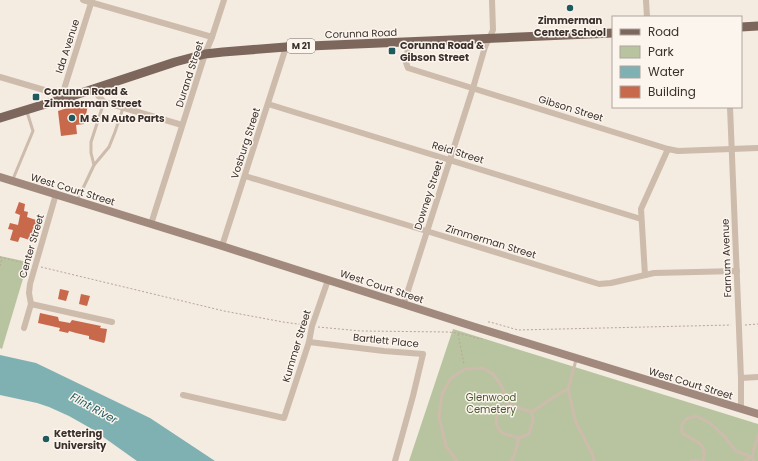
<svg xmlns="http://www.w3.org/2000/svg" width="758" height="461" font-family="Poppins,sans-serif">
  <rect width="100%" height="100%" fill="#f4ebe1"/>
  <g fill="#b8c4a0">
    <path d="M0,256L28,262L2,349L0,348Z"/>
    <path d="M453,329L758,424V461H409Z"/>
  </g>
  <path fill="#7fb0b2" d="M0,355L36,363L150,418L215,461H137L92,429L69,416L49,407L37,403L0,395Z"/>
  <g fill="#c8694b">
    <path d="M82,103L88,105L84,124L76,125L77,134L61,136L58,111Z"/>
    <path d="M19,202L25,204L24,211L28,212L27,217L39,221L33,241L20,237L18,242L10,240L13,230L8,229L10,223L18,225L20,215L15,213Z"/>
    <path d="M60,289L69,291L66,301L58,299Z"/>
    <path d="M81,294L90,296L87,306L79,304Z"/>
    <path d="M40,313L58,317L59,321L70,323L72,320L101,326L100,328L107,329L105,341L104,343L89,339V336L76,333L69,331L68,333L59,331L60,328L38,323Z"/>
  </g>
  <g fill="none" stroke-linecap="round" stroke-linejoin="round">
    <g stroke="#b9a596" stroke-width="1" stroke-dasharray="2 2" stroke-linecap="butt">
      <path d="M0,257L28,264"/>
      <path d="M0,266L2,258"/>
      <path d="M41,267L224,311L283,322L305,325"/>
      <path d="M488,322H490L518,330L731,325"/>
      <path d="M745,325L758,324"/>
      <path d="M318,327L361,331L448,332L458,333L481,339L482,338"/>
      <path d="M458,334L464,364"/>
    </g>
    <g stroke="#cdbbac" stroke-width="3">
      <path d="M94,165L91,153V142L104,102"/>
      <path d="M13,179L33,131L27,112"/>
      <path d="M77,201L94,165L109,147L115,132L123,108"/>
      <path d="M576,360L568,389L576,423L592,453L594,461"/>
      <path d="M509,405L497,413L496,424L502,433L519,438"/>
      <path d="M532,412L552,398L568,389"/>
      <path d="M457,461L446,446L439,417L442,394L451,378L465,369L482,368L493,374L501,385L509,405L532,412"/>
      <path d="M511,461L514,456L519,438L529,434L533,421L532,412"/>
      <path d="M691,461H699"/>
      <path d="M703,461C703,458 705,454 704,451C703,442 689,438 682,433V425L686,419L696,416L710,423L724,436L736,451L752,457L754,461"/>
      <path d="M745,461L752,457L758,435"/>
    </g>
    <g stroke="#cdbbac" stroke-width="6">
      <path d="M83,0L212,37"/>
      <path d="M646,0L647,17"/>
      <path d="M408,42V50L405,60L408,68L668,149L678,151L758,148"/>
      <path d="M0,77L51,92L63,99L65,86L92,0"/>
      <path d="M92,89L104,102L182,125"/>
      <path d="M268,104L641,219"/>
      <path d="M730,107L741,378V409"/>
      <path d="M245,176L420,229L599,284L611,283L654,273L737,271"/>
      <path d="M151,224L205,54L212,37L224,0"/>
      <path d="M222,246L286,47"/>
      <path d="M645,275L641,209L668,149"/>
      <path d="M404,303L473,88L485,47L493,30L492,0"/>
      <path d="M31,304L112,322"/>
      <path d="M24,328L31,304L29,293L30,284L56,194"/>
      <path d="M309,342L384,351L423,354L413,396L395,461"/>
      <path d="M741,378L758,377"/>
      <path d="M183,395L284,418L309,342L312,326L328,280"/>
    </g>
    <path stroke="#a18a7d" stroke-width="8" d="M0,177L222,246L475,327L758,414"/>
    <g stroke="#7d675c" stroke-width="9">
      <path d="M741,27L758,26"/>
      <path d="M0,118L39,106L63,99L175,62L205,54L223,52L286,47L613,33"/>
    </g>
  </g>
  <g fill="#1f5a5e" stroke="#fbf5ee" stroke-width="1.5">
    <circle cx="570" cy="8" r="4"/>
    <rect x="388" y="47" width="8" height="8" rx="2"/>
    <rect x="32" y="93" width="8" height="8" rx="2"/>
    <circle cx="72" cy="118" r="4"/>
    <circle cx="46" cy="439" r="4"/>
  </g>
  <g text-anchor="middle" stroke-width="3" stroke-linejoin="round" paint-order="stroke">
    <rect fill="#fbf5ee" stroke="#756b66" stroke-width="1" x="287" y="39" width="28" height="14" rx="3"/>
    <g font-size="9" font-weight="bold" fill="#3b302b">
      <text x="301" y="49">M 21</text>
    </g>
    <g font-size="10" font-weight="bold" fill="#3b302b" stroke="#fbf5ee" text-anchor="start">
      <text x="570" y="24" text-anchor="middle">Zimmerman<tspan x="570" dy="12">Center School</tspan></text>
      <text x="400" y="49">Corunna Road &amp;<tspan x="400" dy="12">Gibson Street</tspan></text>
      <text x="44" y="95">Corunna Road &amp;<tspan x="44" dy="12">Zimmerman Street</tspan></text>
      <text x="80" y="122">M &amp; N Auto Parts</text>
      <text x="54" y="437">Kettering<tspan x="54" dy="12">University</tspan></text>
    </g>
    <g font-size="10" fill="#3b302b" stroke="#fbf5ee">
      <text transform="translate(361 33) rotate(-2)" y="4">Corunna Road</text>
      <text transform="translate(67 46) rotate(-72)" y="4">Ida Avenue</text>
      <text transform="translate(189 74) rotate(-72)" y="4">Durand Street</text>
      <text transform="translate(571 108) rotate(17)" y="4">Gibson Street</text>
      <text transform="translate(245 143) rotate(-72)" y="4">Vosburg Street</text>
      <text transform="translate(458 152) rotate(17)" y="4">Reid Street</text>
      <text transform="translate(73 189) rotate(17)" y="4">West Court Street</text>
      <text transform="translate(428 195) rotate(-72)" y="4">Downey Street</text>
      <text transform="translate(491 241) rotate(17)" y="4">Zimmerman Street</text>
      <text transform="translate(31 246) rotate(-74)" y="4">Center Street</text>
      <text transform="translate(726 258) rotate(-92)" y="4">Farnum Avenue</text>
      <text transform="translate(382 286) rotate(18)" y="4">West Court Street</text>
      <text transform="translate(386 340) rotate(6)" y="4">Bartlett Place</text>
      <text transform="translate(296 346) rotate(-73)" y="4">Kummer Street</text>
      <text transform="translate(691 383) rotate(17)" y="4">West Court Street</text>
    </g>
    <g font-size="10" fill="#4a5a2e" stroke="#fbf5ee">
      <text x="491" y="401">Glenwood<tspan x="491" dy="12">Cemetery</tspan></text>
    </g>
    <g font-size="11" font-style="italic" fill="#1f5a5e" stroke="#fbf5ee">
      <text transform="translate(94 408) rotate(29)" y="4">Flint River</text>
    </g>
  </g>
  <rect x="612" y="16" width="130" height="92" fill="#fbf5ee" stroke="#aea6a0"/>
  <rect x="620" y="29" width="20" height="6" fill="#7d675c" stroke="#aea6a0"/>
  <text x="648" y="36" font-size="12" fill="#3b302b">Road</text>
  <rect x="620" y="46" width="20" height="12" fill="#b8c4a0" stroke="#aea6a0"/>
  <text x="648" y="56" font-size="12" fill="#3b302b">Park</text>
  <rect x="620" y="66" width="20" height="12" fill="#7fb0b2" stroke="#aea6a0"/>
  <text x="648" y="76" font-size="12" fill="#3b302b">Water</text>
  <rect x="620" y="86" width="20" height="12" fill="#c8694b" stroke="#aea6a0"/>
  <text x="648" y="96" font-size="12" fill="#3b302b">Building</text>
</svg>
